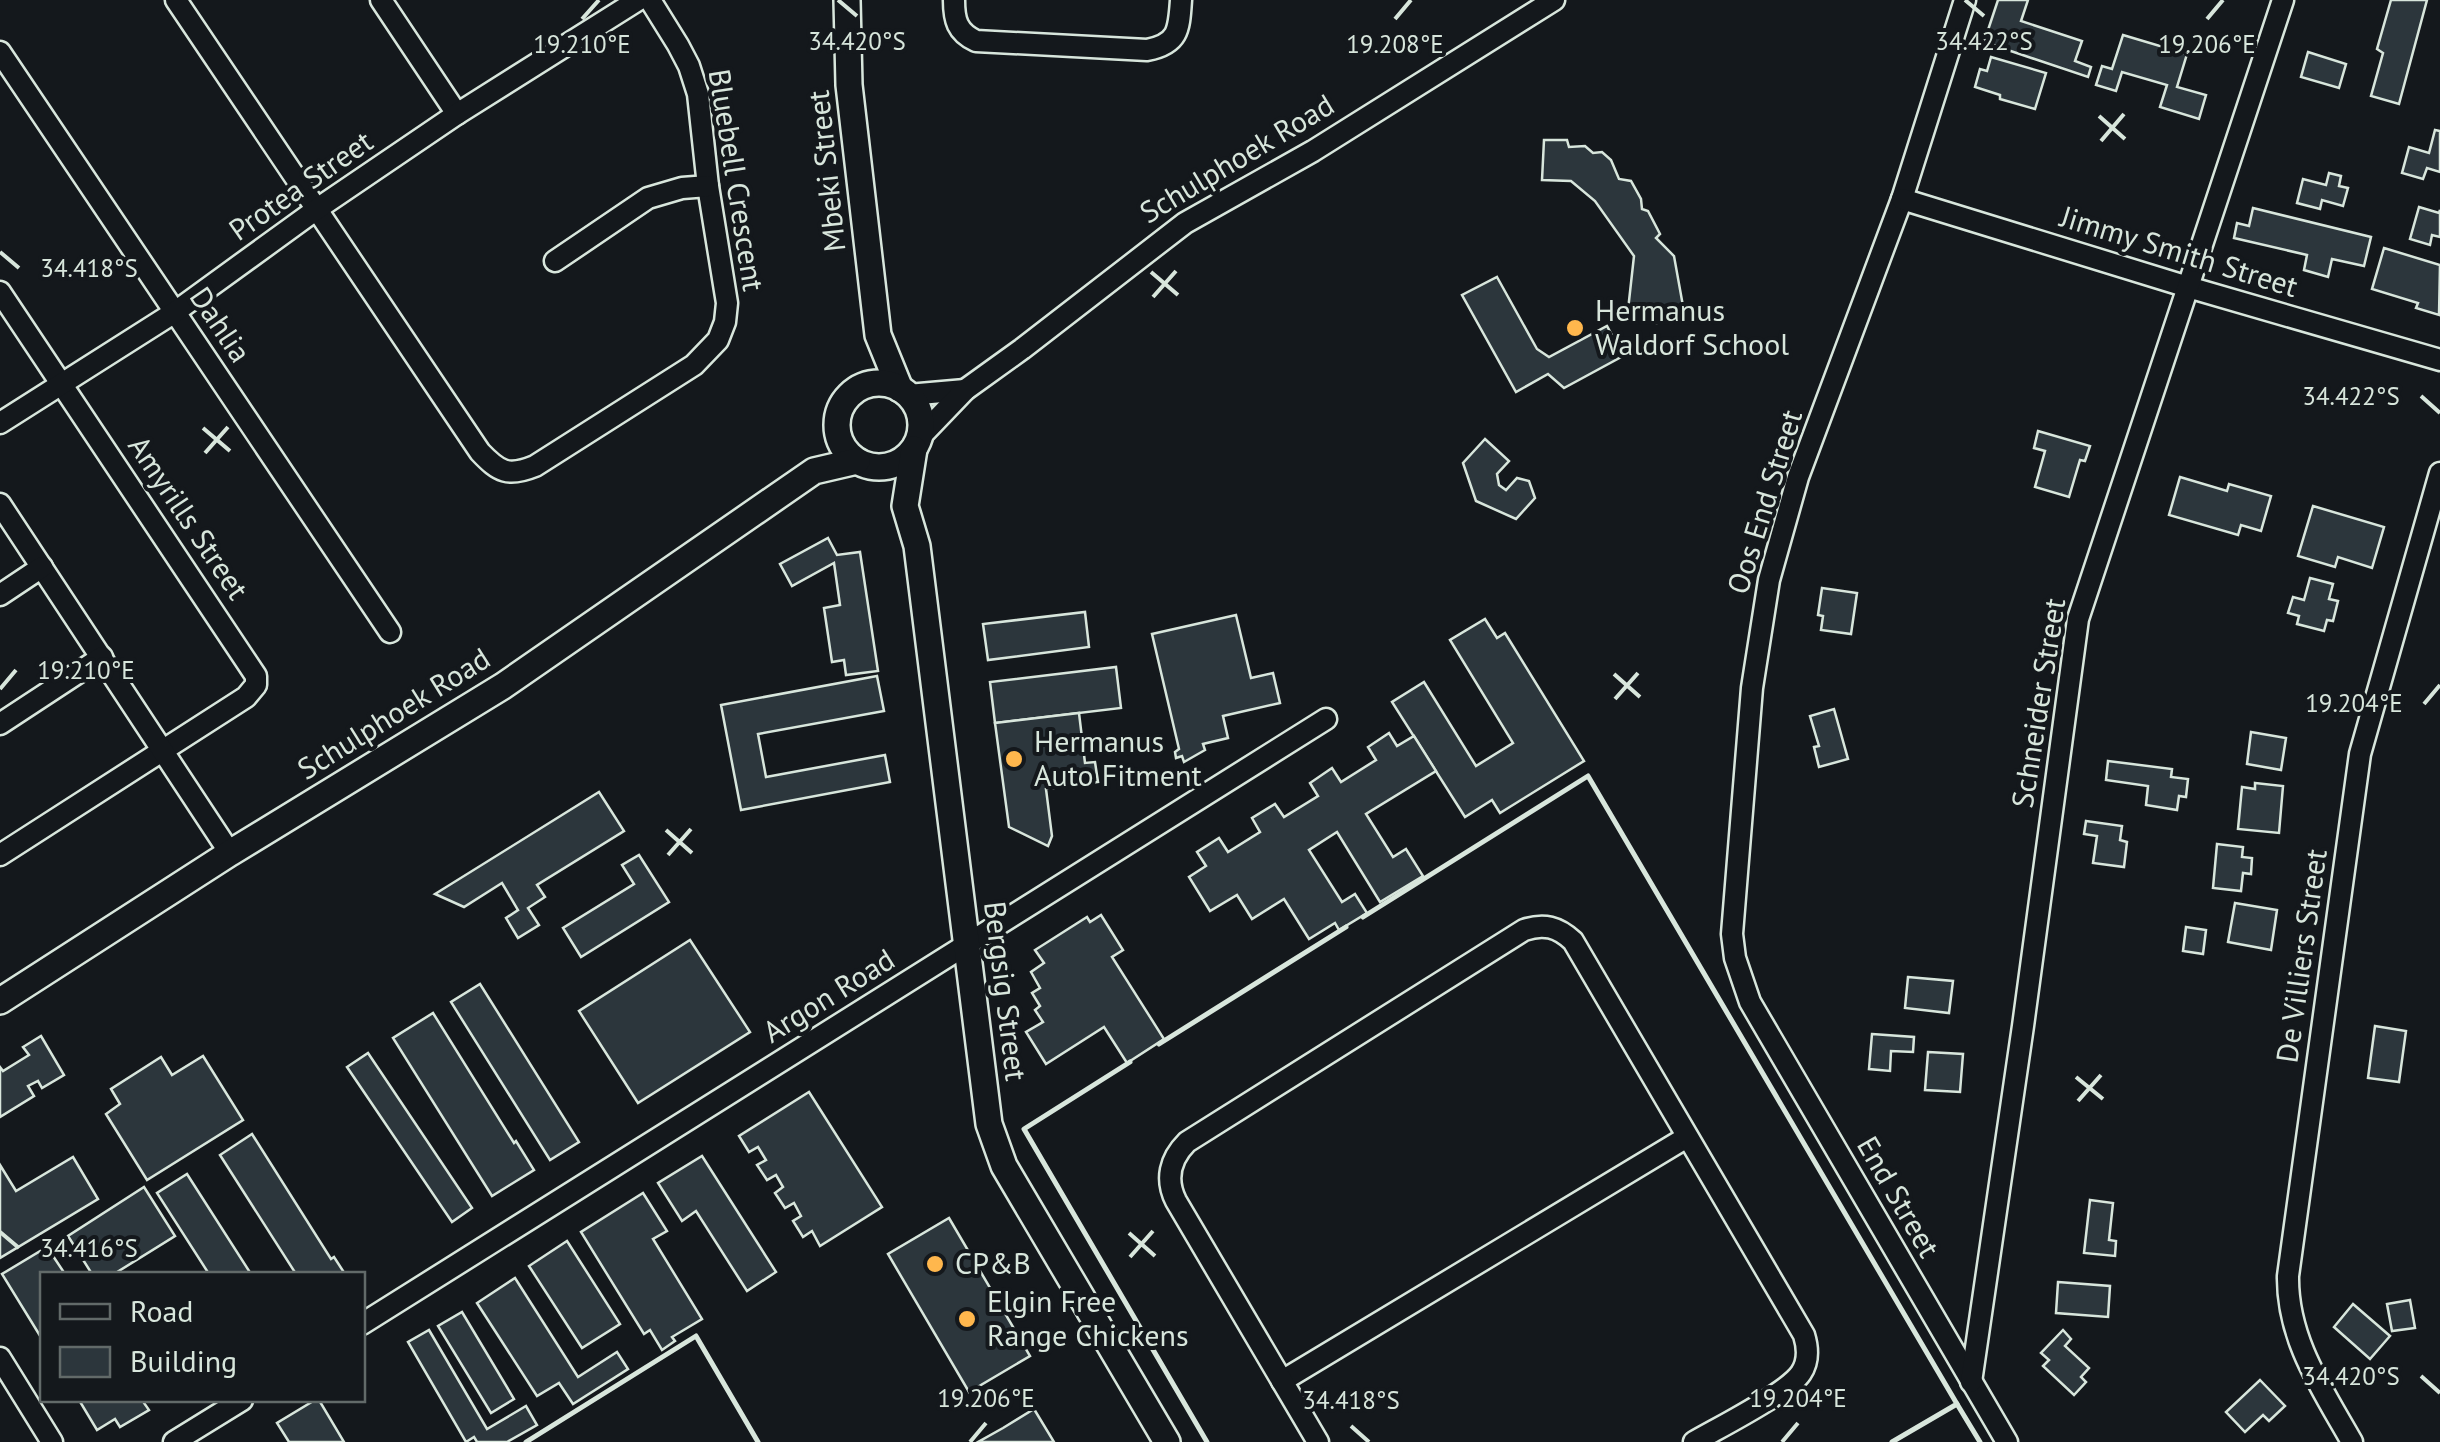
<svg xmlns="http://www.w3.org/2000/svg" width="2440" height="1442" font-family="'PT Sans',sans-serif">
  <rect width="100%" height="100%" fill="#14181c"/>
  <g fill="#2c363c" stroke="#d8e6dc" stroke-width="2.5">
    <path d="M1998,0H2028L2021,21L2082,41L2075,61L2091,67L2088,77L1984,42Z"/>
    <path d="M2391,0H2427L2399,104L2371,96L2383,53L2377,49Z"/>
    <path d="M2123,35L2187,54L2177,87L2206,95L2199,119L2160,107L2167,85L2122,72L2116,91L2096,85L2102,66L2112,69Z"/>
    <path d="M2308,52L2346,64L2339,88L2301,77Z"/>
    <path d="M1991,57L2046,73L2035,109L2000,99V95L1975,87L1980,69L1987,71Z"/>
    <path d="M2435,130L2440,131V172L2427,168L2423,179L2402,173L2409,147L2429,153Z"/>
    <path d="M1544,140H1567L1569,147L1585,146L1593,153L1602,152L1611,160L1619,179L1631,181L1641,199L1642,209L1648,211L1660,234L1656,238L1674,256L1683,306L1674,321L1656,323L1639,319L1628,310L1634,256L1595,201L1571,181L1542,180Z"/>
    <path d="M2329,173L2341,176L2339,186L2348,188L2343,206L2322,200L2320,209L2297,203L2303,179L2326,185Z"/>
    <path d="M2419,207L2439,213L2440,210V237L2432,235L2430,245L2410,239Z"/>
    <path d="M2253,208L2371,237L2364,266L2332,259L2328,277L2304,270L2307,255L2234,238L2237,223L2249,226Z"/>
    <path d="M2384,248L2440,265L2439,315L2416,308L2418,303L2372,289Z"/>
    <path d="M1497,277L1537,349L1549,357L1607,326L1623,356L1564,388L1548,374L1516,392L1462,295Z"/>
    <path d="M2038,431L2090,446L2085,461L2080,460L2069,497L2035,487L2045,451L2034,448Z"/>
    <path d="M1485,439L1509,461L1497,474L1499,485L1506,490L1517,478L1529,481L1535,498L1516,519L1476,501L1463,463Z"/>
    <path d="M2180,477L2227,491L2229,484L2271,496L2261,531L2241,525L2238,535L2169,515Z"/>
    <path d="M2313,506L2384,527L2372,568L2338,557L2335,567L2298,556Z"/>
    <path d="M828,538L837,555L860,552L878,671L846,675L844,660L832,662L824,608L840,605L834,563L792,586L780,564Z"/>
    <path d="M2310,578L2333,584L2329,599L2338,601L2333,621L2327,620L2324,631L2297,624L2299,616L2288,613L2293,597L2304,600Z"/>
    <path d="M1822,588L1857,593L1851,634L1821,630L1823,616L1818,615Z"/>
    <path d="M1085,612L1089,647L988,660L983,624Z"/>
    <path d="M1236,615L1251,678L1273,673L1280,703L1223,716L1228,738L1203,744L1205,750L1184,762L1182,756L1176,758L1175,752L1179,749L1152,634Z"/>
    <path d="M1485,619L1497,638L1505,633L1584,761L1500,813L1492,800L1465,817L1392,702L1424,682L1476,766L1513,743L1450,640Z"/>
    <path d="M1116,667L1121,708L995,723L990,682Z"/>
    <path d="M877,676L884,711L758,734L766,777L885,755L890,782L741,810L721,705Z"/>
    <path d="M1834,709L1848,759L1819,767L1814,747L1819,746L1810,716Z"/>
    <path d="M1079,713L1085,763L1095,762L1098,782L1046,789L1052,836L1048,846L1009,827L995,723Z"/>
    <path d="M2251,732L2286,738L2281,770L2247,764Z"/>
    <path d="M1389,733L1397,746L1414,736L1436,771L1366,814L1393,857L1406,849L1423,876L1380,902L1337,832L1309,850L1342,902L1355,894L1367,913L1339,930L1335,923L1309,939L1284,899L1252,919L1237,895L1210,911L1189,877L1206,866L1197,852L1219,838L1228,852L1260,832L1252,818L1275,804L1284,817L1318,796L1310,783L1332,768L1341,782L1376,760L1368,747Z"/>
    <path d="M2108,761L2172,769L2171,777L2188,779L2186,797L2179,796L2177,810L2146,805L2148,786L2106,780Z"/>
    <path d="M2255,783L2283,786L2279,833L2238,829L2242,787L2255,789Z"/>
    <path d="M599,792L624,831L537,885L545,897L528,908L539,925L518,938L506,918L518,910L502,883L464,907L435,894Z"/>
    <path d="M2086,821L2122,826L2120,840L2127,842L2124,867L2093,863L2097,836L2084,834Z"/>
    <path d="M2217,844L2243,847L2242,857L2252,858L2251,874L2243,873L2241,891L2213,888Z"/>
    <path d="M639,855L669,902L581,957L563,928L634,884L622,865Z"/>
    <path d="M2235,903L2277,910L2271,950L2228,942Z"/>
    <path d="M1101,915L1123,950L1112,957L1164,1039L1127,1063L1104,1027L1046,1064L1026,1032L1043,1022L1035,1010L1040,1006L1032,993L1040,988L1031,972L1044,963L1035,950L1087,917L1090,922Z"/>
    <path d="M2186,927L2206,930L2203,954L2183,951Z"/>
    <path d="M690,940L750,1032L638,1103L579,1011Z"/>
    <path d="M1908,977L1953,981L1949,1013L1905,1008Z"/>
    <path d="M480,984L579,1142L550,1160L451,1002Z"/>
    <path d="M433,1013L514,1143L516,1141L534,1170L492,1196L393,1038Z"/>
    <path d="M2375,1026L2406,1031L2399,1082L2368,1078Z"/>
    <path d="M1872,1034L1914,1037L1913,1052L1891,1051L1890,1071L1869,1069Z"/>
    <path d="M41,1036L64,1075L42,1088L38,1081L28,1086L34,1096L0,1117V1067L3,1071L29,1055L23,1047Z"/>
    <path d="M1928,1052L1963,1054L1960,1092L1925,1090Z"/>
    <path d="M368,1053L472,1208L452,1222L347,1067Z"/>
    <path d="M203,1056L243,1120L147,1180L106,1114L120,1104L111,1089L161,1057L172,1075Z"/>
    <path d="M809,1092L882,1207L820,1246L812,1231L803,1237L793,1221L801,1216L794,1203L785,1208L775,1193L783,1187L776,1175L767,1180L757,1165L766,1160L758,1147L749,1152L739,1136Z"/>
    <path d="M252,1134L331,1259L334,1257L345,1274H296L220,1155Z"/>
    <path d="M702,1156L776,1272L747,1291L696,1211L682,1221L658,1183Z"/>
    <path d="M73,1157L98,1199L0,1258V1165L16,1191Z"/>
    <path d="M187,1174L251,1274H209L157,1193Z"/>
    <path d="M144,1187L175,1236L114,1274H92L68,1236Z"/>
    <path d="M643,1193L667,1231L653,1239L702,1319L672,1337L675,1341L662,1350L650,1330L644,1334L581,1232Z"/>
    <path d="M2090,1200L2113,1203L2109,1240L2116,1241L2115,1256L2084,1253Z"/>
    <path d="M949,1218L1030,1356L969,1392L888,1254Z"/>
    <path d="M567,1241L620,1324L582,1348L529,1266Z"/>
    <path d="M47,1247L65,1274H42V1339L2,1274Z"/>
    <path d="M515,1278L578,1377L617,1352L628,1369L573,1404L559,1383L537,1396L477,1303Z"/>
    <path d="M2058,1282L2110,1286L2108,1317L2056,1313Z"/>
    <path d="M2410,1300L2415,1328L2392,1331L2387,1304Z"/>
    <path d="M2353,1304L2390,1336L2370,1359L2334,1327Z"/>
    <path d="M462,1312L514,1399L491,1413L438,1326Z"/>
    <path d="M429,1330L487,1429L526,1406L537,1425L507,1442H477L474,1437L466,1442L408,1342Z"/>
    <path d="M2063,1330L2071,1339L2065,1346L2089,1368L2081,1377L2086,1382L2074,1395L2043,1366L2049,1360L2041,1353Z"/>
    <path d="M2260,1380L2285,1406L2269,1421L2263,1415L2245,1432L2226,1412Z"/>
    <path d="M79,1400H142L149,1410L120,1427L115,1419L97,1430Z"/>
    <path d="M315,1400H319L344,1442H289L277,1423Z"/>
    <path d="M1034,1409L1054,1442H978L1003,1428Z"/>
  </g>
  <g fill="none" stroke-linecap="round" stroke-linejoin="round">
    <defs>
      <g id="minor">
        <path d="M176,0L480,452C499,472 508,477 535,466L694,365L718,340L725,322L727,303L708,186L698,94L689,66L678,45L650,0"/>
        <path d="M381,0L457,114"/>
        <path d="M954,0C954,20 957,32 976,41L1147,50C1179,44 1179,29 1181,0"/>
        <path d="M1965,0L1902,199L1798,477L1769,580L1752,688L1732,934L1735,958L1750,1002L2007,1442"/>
        <path d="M0,52L390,632"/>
        <path d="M1902,199L2188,287L2440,360"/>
        <path d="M555,261L648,198L682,188L708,186"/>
        <path d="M0,292L256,676V685L246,697L0,855"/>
        <path d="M908,395L965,390"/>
        <path d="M0,423L175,312L317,209L457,114L638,0"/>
        <path d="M919,438L965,390L1022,349L1185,223L1313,151L1554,0"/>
        <path d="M0,504L230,853"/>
        <path d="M0,595L42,567"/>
        <path d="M0,724L102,657"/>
        <path d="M362,1324L1326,719"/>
        <path d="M0,1358L52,1442"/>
        <path d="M1282,1381L1687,1137"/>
        <path d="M1971,1382L2023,1026L2078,619L2283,0"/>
        <path d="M174,1442L242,1400"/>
        <path d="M1318,1442L1176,1201C1165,1179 1170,1159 1187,1142L1524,930C1544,923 1558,927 1573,941L1804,1335C1808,1348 1809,1361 1801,1373C1788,1393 1718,1428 1694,1442"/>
        <path d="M2352,1442C2322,1389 2287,1339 2288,1276L2360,754L2440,473"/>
      </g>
      <g id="tertiary">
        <path d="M847,0L849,85L878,335L900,389"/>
        <circle cx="879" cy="425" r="42"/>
        <path d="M914,449L905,506L917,546L989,1124L1004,1166L1167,1442"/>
        <path d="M0,1001L230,853L503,686L814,471L857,461"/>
      </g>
    </defs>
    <use href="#minor" stroke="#d8e6dc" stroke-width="25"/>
    <use href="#tertiary" stroke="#d8e6dc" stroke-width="30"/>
    <use href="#minor" stroke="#14181c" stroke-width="20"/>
    <use href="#tertiary" stroke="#14181c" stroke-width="25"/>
    <g stroke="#d8e6dc" stroke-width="5">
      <path d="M1363,917L1588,776L1957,1404L1892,1442"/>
      <path d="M1159,1044L1346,927"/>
      <path d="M1130,1062L1024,1129L1207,1442"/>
      <path d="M1957,1404L1980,1442"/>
      <path d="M526,1442L696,1336L758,1442"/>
    </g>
  </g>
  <path fill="none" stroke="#d8e6dc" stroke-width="4" d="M838,0L857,16M1965,0L1984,16M582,19L599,0M1395,19L1411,0M2207,19L2223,0M2099,116L2125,139M2101,141L2124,114M0,252L19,268M1151,272L1178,295M1153,297L1176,271M2421,396L2440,413M203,428L230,451M205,453L228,427M1614,674L1640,697M0,689L16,670M1615,699L1638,673M2424,704L2440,685M666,830L692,853M668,855L691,829M2076,1077L2103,1099M2078,1101L2101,1075M0,1232L19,1248M1129,1233L1155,1256M1130,1257L1153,1231M2421,1376L2440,1393M1351,1426L1369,1442M970,1442L986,1423M1782,1442L1798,1423"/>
  <g fill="#ffb74d" stroke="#14181c" stroke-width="4">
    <circle cx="1575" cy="328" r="10"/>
    <circle cx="1014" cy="759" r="10"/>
    <circle cx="935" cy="1264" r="10"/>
    <circle cx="967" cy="1319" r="10"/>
  </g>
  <g text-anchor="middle" stroke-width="8" stroke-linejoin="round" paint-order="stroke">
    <g font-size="30" fill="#d8e6dc" stroke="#14181c">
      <text transform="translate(1237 159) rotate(-31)" y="10">Schulphoek Road</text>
      <text transform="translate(827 171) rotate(-96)" y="10">Mbeki Street</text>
      <text transform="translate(736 180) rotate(81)" y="10">Bluebell Crescent</text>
      <text transform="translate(301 186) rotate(-35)" y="10">Protea Street</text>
      <text transform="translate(2179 252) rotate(17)" y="10">Jimmy Smith Street</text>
      <text transform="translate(220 325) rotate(56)" y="10">Dahlia</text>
      <text transform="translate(1765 502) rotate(-73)" y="10">Oos End Street</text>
      <text transform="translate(188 518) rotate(56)" y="10">Amyrills Street</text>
      <text transform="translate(2039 703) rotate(-81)" y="10">Schneider Street</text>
      <text transform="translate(394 714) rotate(-32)" y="10">Schulphoek Road</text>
      <text transform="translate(2302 956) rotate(-82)" y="10">De Villiers Street</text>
      <text transform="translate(1005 991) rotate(83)" y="10">Bergsig Street</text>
      <text transform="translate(829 996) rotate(-32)" y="10">Argon Road</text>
      <text transform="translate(1898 1197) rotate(60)" y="10">End Street</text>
    </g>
    <g font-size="30" fill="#d8e6dc" stroke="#14181c" text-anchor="start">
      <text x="1595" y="321">Hermanus<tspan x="1595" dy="34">Waldorf School</tspan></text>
      <text x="1034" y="752">Hermanus<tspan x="1034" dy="34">Auto Fitment</tspan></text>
      <text x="955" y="1274">CP&amp;B</text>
      <text x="987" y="1312">Elgin Free<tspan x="987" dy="34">Range Chickens</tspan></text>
    </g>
  </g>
  <g font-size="25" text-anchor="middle" fill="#d8e6dc" stroke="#14181c" stroke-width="8" stroke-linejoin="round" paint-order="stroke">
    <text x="857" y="50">34.420°S</text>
    <text x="1984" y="50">34.422°S</text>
    <text x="582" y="53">19.210°E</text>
    <text x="1395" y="53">19.208°E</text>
    <text x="2207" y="53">19.206°E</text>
    <text x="89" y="277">34.418°S</text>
    <text x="2351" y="405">34.422°S</text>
    <text x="86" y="679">19.210°E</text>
    <text x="2354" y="712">19.204°E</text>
    <text x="89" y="1257">34.416°S</text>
    <text x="2351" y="1385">34.420°S</text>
    <text x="986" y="1407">19.206°E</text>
    <text x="1798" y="1407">19.204°E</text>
    <text x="1351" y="1409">34.418°S</text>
  </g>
  <rect x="40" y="1272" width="325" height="130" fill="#14181c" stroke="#626a69" stroke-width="2.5"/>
  <rect x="60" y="1304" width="50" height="15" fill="#14181c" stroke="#626a69" stroke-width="2.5"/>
  <text x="130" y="1322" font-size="30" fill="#d8e6dc">Road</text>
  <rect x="60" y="1347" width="50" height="30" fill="#2c363c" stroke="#626a69" stroke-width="2.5"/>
  <text x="130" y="1372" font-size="30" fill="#d8e6dc">Building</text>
</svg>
